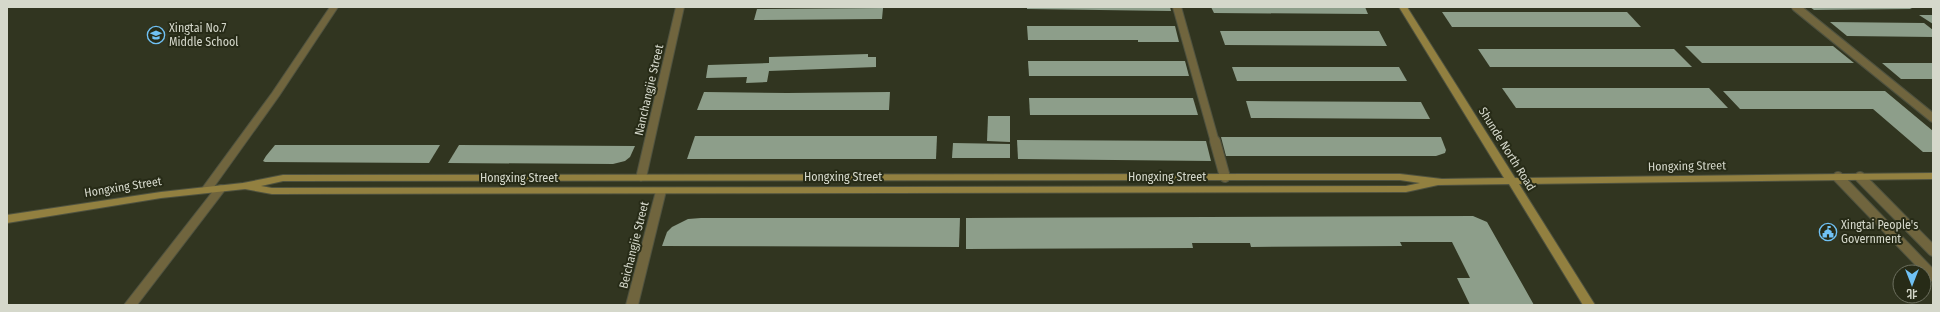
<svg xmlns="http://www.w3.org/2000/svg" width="1940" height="312" font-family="'Fira Sans Condensed','Noto Sans SC',sans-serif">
  <rect width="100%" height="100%" fill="#313520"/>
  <g fill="#8d9e8a">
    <path d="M1027,7H1170L1171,11L1027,9Z"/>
    <path d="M1211,7H1365L1368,14L1214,13Z"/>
    <path d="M1810,7H1908L1912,9L1814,10Z"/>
    <path d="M883,8L882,19L754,20L757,9Z"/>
    <path d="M1442,12H1627L1641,27H1452Z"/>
    <path d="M1919,15H1933V24Z"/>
    <path d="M1830,22L1924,23L1933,30V37L1847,36Z"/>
    <path d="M1027,26H1175L1179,42H1138V40H1028Z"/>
    <path d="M1220,31H1379L1387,46L1225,45Z"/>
    <path d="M1685,46H1833L1854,63H1702Z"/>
    <path d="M1478,49H1674L1692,67H1490Z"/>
    <path d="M868,54V57H876V67L769,71L767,82L746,83L747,77L706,78L708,65L769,63V57Z"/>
    <path d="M1028,61H1185L1189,76H1029Z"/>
    <path d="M1882,63H1933V79H1901Z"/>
    <path d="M1232,67H1399L1407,81H1237Z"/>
    <path d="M1502,88H1709L1728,108H1516Z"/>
    <path d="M1723,91H1885L1933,131V152H1923L1873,109H1740Z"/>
    <path d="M704,92L787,93L890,92L889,110H697Z"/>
    <path d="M1029,98H1193L1198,115H1030Z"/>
    <path d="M1246,101L1421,102L1430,119L1251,118Z"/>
    <path d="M988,116H1010V142L987,141Z"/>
    <path d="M695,136H937L936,159H687Z"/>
    <path d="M1221,137H1441L1446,150L1445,153L1436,156H1226Z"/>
    <path d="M1017,140L1206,141L1211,161L1018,159Z"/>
    <path d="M953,143L1010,144V158H952Z"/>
    <path d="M275,145H440L429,163L265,162L263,161L266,156Z"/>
    <path d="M459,145L635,146L630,157L625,161L613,164L448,163Z"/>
    <path d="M1473,216L1487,222L1534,305H1470L1457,278H1470L1452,242H1400L1402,246L1251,247L1250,243H1192L1193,248L966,249V218Z"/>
    <path d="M701,218H960L959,247L662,246L667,232L672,227L688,219Z"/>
  </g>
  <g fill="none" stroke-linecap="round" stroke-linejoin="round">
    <defs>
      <g id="lane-far1">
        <path d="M1177,7L1215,142"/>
        <path d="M1796,7L1933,118"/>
      </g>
      <g id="lane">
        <path d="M1215,141L1225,177"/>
        <path d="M1838,177L1933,276"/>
        <path d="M1860,177L1933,251"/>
      </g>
      <g id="street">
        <path d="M330,7H338L279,96L211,191H203L202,189L203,187L272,93Z"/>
        <path d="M676,7H684L646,178L641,181L636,178Z"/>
        <path d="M221,185L225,186L226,188L225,190L137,305H124L217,186Z"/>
        <path d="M661,188L666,191L638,305H626L656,191Z"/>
      </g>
      <path id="secondary" d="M1399,7H1407L1515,178L1933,173V179L1519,184L1595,305H1583L1509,184L1438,185L1406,192L272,194L245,189L161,198L7,223V215L161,192L243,183L283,175L1400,174L1442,179L1504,178ZM1400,180L1420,183L1406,186L272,188L261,186L283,181Z"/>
    </defs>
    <use href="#lane-far1" stroke="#4f523f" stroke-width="10"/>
    <use href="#lane" stroke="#4f523f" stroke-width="12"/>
    <use href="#street" stroke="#4f523f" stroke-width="2"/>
    <use href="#secondary" stroke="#4f523f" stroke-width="2"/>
    <use href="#lane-far1" stroke="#70653e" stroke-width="8"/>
    <use href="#lane" stroke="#70653e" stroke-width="10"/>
    <use href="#street" fill="#70653e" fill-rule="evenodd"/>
    <use href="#secondary" fill="#928040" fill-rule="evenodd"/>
  </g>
  <defs>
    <symbol id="school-ring" viewBox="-11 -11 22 22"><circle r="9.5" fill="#272b17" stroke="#70c1f4" stroke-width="1.5"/><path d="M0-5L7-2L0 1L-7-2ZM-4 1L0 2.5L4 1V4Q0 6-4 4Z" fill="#70c1f4"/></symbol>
    <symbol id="civic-ring" viewBox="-11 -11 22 22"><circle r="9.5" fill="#272b17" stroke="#70c1f4" stroke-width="1.5"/><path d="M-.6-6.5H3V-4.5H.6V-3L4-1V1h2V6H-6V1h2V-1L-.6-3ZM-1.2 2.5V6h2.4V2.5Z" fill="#70c1f4"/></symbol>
  </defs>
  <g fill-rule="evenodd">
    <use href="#school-ring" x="146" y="25" width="20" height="20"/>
    <use href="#civic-ring" x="1818" y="222" width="20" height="20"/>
  </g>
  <g text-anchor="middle" stroke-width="4" stroke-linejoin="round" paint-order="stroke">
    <g font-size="12" fill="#d5d8cb" stroke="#272b17" text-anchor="start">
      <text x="169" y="32">Xingtai No.7<tspan x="169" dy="14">Middle School</tspan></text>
      <text x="1841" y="229">Xingtai People's<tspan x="1841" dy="14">Government</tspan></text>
    </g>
    <g font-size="12" fill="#d5d8cb" stroke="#272b17">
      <text transform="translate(649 90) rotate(-77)" y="4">Nanchangjie Street</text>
      <text transform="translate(1507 149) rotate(58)" y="4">Shunde North Road</text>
      <text transform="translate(1687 166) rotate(-1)" y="4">Hongxing Street</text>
      <text x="843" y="181">Hongxing Street</text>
      <text x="1167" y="181">Hongxing Street</text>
      <text x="519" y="182">Hongxing Street</text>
      <text transform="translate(123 187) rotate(-9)" y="4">Hongxing Street</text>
      <text transform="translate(634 245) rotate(-76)" y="4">Beichangjie Street</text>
    </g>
  </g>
  <rect width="1940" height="312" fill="none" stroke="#d5d8cb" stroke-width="16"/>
  <g transform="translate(1912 284) rotate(180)"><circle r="19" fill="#272b17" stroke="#6d705f"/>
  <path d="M0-3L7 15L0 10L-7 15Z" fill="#70c1f4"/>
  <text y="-6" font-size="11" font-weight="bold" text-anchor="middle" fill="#d5d8cb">北</text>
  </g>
</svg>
